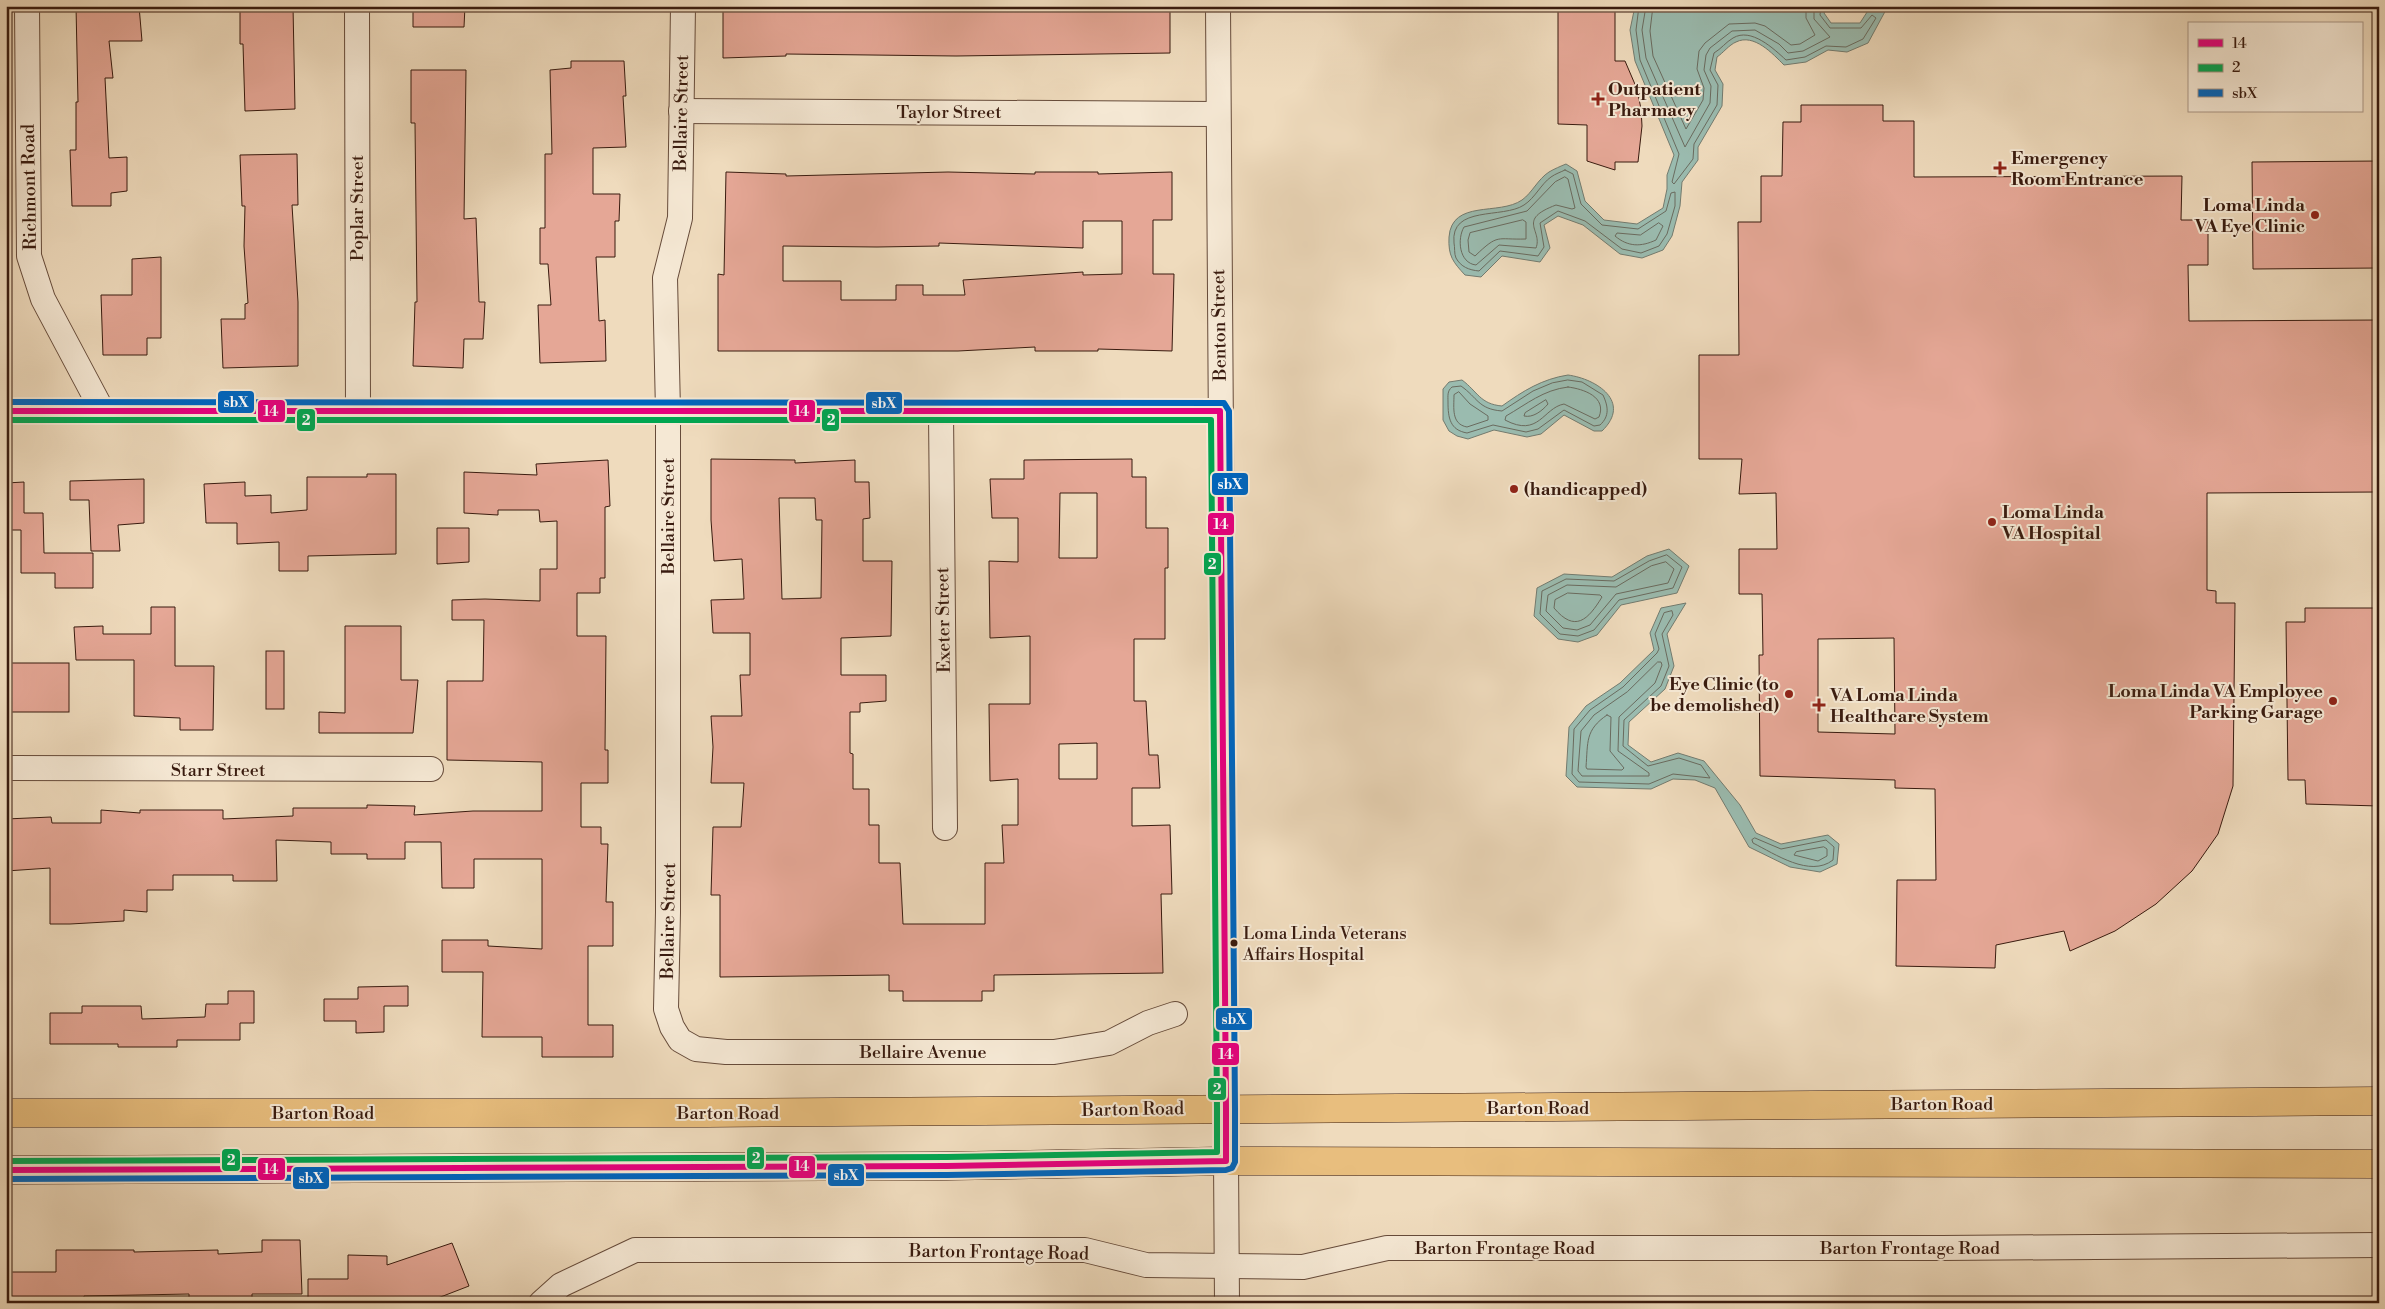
<svg xmlns="http://www.w3.org/2000/svg" width="2385" height="1309" font-family="'Libre Bodoni',serif">
  <rect width="100%" height="100%" fill="#efdbbd"/>
  <filter id="stains"><feTurbulence type="fractalNoise" baseFrequency=".004" numOctaves="4"/><feColorMatrix values="0 0 0 0 .2 0 0 0 0 .09 0 0 0 0 .02 0 0 0 .5 -.17"/></filter>
  <radialGradient id="worn" r=".72"><stop offset=".6" stop-color="#630" stop-opacity="0"/><stop offset="1" stop-color="#630" stop-opacity=".3"/></radialGradient>
  <g fill="#9abbaf" stroke="#737b6f">
    <path d="M1635,6H1826L1824,13L1831,23H1860L1871,6H1888L1868,43L1847,52L1828,50L1806,62L1784,65C1773,54 1754,33 1736,42C1729,45 1723,53 1717,57L1715,70L1723,84L1722,106L1698,147V160L1682,182L1680,206L1672,236L1663,250L1642,258L1620,254L1583,225L1558,216L1544,225L1550,248L1540,262L1502,256L1481,277L1465,275C1453,262 1448,256 1449,237C1452,199 1499,216 1522,200C1532,193 1538,179 1549,172C1554,169 1561,166 1566,164L1577,171L1585,201L1604,220L1637,224L1663,208L1667,189V175L1674,155L1635,61L1630,30Z"/>
    <path d="M1568,375C1597,379 1632,402 1602,431H1594L1564,415L1541,434L1527,437L1494,430L1468,439L1457,436L1449,431L1443,420V389L1449,382L1462,380C1478,392 1480,404 1502,406C1523,391 1542,379 1568,375Z"/>
    <path d="M1669,549L1689,566L1677,593L1621,605L1597,635L1578,642L1558,639L1534,616L1537,588L1564,574L1612,577L1647,556Z"/>
    <path d="M1686,603L1667,634L1674,666L1665,689L1629,722L1628,745L1651,762L1678,753L1704,761L1740,805L1756,833L1781,844L1828,835L1839,844L1837,864L1820,872L1790,867L1749,847L1715,788L1695,780L1673,779L1651,789L1577,787L1566,776L1569,727L1586,706L1620,683L1654,650L1650,633L1661,608Z"/>
  </g>
  <g fill="none" stroke-linecap="round" stroke-linejoin="round">
    <g stroke="#6a6b5f" stroke-width="1">
      <path d="M1639,6L1636,30L1640,60L1679,154L1672,182L1674,184L1693,159L1694,144L1717,105L1718,85L1710,70L1714,53C1721,49 1726,42 1733,38C1751,27 1774,49 1786,60L1805,57L1826,46L1846,47L1863,39L1876,18L1872,15L1861,28H1830L1820,15L1821,6"/>
      <path d="M1646,6L1642,30L1646,58L1685,147L1710,103L1711,86L1704,70L1706,55L1710,48L1732,31L1755,30L1779,44L1788,53L1803,51L1830,37L1814,19V6"/>
      <path d="M1653,6L1650,31L1653,56L1686,129L1703,100L1704,88L1697,69L1699,51L1705,43L1729,24L1755,23L1765,26L1791,45L1800,44L1815,35L1806,18V6"/>
      <path d="M1565,170L1573,174L1581,204L1602,225L1638,229L1666,211L1671,193L1675,192V206L1667,234L1659,246L1641,253L1622,249L1585,221L1558,211L1540,223L1544,247L1538,256L1500,251L1479,271C1469,270 1461,267 1456,258C1454,254 1455,247 1454,243C1450,205 1503,219 1524,205C1535,198 1541,184 1551,177C1555,174 1561,172 1565,170Z"/>
      <path d="M1565,177L1568,179L1575,208L1572,209L1556,205C1516,220 1543,230 1536,248L1499,245L1476,265C1459,263 1457,239 1464,227L1527,211L1555,182Z"/>
      <path d="M1523,220L1526,222V239C1496,240 1499,233 1475,256L1469,252L1468,240L1470,233Z"/>
      <path d="M1659,223L1663,226L1656,240C1641,247 1628,247 1615,236L1617,233L1640,235Z"/>
      <path d="M1568,380L1582,382L1603,395C1608,406 1610,416 1600,425L1594,426L1564,410L1538,429L1526,432L1493,425L1467,433C1450,430 1448,418 1448,402C1448,396 1447,391 1452,387L1461,386C1478,398 1478,409 1502,411L1533,391L1552,383Z"/>
      <path d="M1568,387C1584,389 1607,397 1599,417L1595,419L1564,404C1543,408 1539,438 1505,420L1506,416C1527,404 1543,390 1568,387Z"/>
      <path d="M1459,392L1470,404L1488,416V420L1467,427C1451,424 1454,408 1454,395Z"/>
      <path d="M1546,400L1548,404C1542,411 1533,418 1524,416L1525,413Z"/>
      <path d="M1667,555L1682,567L1673,588L1619,600L1594,630L1578,636L1560,634L1540,614L1542,591L1566,579L1614,581L1649,561Z"/>
      <path d="M1666,562L1674,569L1668,583L1616,594L1590,625L1577,630L1563,628L1546,611L1548,595L1567,585L1616,587L1651,566Z"/>
      <path d="M1568,593L1600,595L1602,597C1588,620 1575,633 1554,608L1555,600Z"/>
      <path d="M1672,611L1673,615L1662,634L1669,666L1661,686L1624,720L1623,746L1648,766L1679,758L1701,765L1710,778L1673,774L1649,784L1579,782L1572,774L1574,729L1590,710L1623,687L1657,653L1659,649L1655,634L1664,613Z"/>
      <path d="M1658,662H1661L1662,665L1655,683L1619,717L1618,751L1649,773V776H1582L1578,771L1581,731L1594,715L1627,692Z"/>
      <path d="M1607,715L1611,717L1610,751L1624,768L1622,770L1587,769L1586,767C1588,742 1585,730 1607,715Z"/>
      <path d="M1755,838L1781,849L1826,840L1834,847L1833,860C1810,878 1775,854 1753,843L1752,840Z"/>
      <path d="M1824,847L1827,849V856L1818,861L1794,855L1796,852Z"/>
    </g>
  </g>
  <g fill="#e5a796" stroke="#391b0f" fill-rule="evenodd">
    <path d="M76,6H139L142,41H109L113,78H105L109,158L127,157V191L111,193V206H72L70,150H76V102H78Z"/>
    <path d="M240,6H293L295,109L245,111L243,44H240Z"/>
    <path d="M413,6H465L464,27H413Z"/>
    <path d="M723,6H1170V53L956,56L786,54V56L723,58Z"/>
    <path d="M1558,9L1615,10V61H1625L1637,89L1641,109L1642,126L1638,162H1615V170L1587,161V125L1558,124Z"/>
    <path d="M571,61H624L626,96H623L626,147L593,148V194H620L619,221H615V257H596L599,321L605,320L606,361L540,363L538,305H551L548,264H540V228H545V154H552L550,70L571,68Z"/>
    <path d="M411,70H466L464,219L476,218L479,302H485L483,339H464L463,368L413,366L415,302H417L415,123H411Z"/>
    <path d="M1801,105H1883V121H1914V177L2182,176L2181,220H2208V265H2188L2189,321L2378,320V492L2207,493V590L2216,591V603H2235L2233,786L2218,834L2192,871L2156,904L2115,931L2070,951L2064,931L1996,945L1995,968L1896,966L1897,880H1936L1935,789L1895,788V780L1760,776L1759,655H1763L1762,594H1739V549H1777L1776,493L1739,494L1742,459H1699V355H1739L1738,222H1761V176H1782L1783,122H1801ZM1894,638L1895,734L1818,732V639Z"/>
    <path d="M297,154L298,205H292L298,302V366L223,368L221,319H245V304L248,303L244,246L245,206H242L240,155Z"/>
    <path d="M2379,161V268L2253,269L2252,162Z"/>
    <path d="M726,172L786,174V176L948,172L1035,174V172H1098V174L1172,172V220H1153V274H1174L1172,351L1098,349V351H1035V347L958,351H718V274L724,275ZM1083,221H1122V274L1083,275V272L963,280L965,295H923V285H896V300H841V281H783V246L877,247L939,246V243L1083,248Z"/>
    <path d="M161,257V338H147V355H103L101,295H132V259Z"/>
    <path d="M711,459L795,460V463L855,460V482H869L870,518L863,519V561H892L891,636L841,638V675H886V701L860,703V712H850V753L853,754V789H869V825H879V863H900L903,924H985V863H1004L1002,825H1018V779L990,781L989,704H1030V636L990,638L989,561L1018,562V518H992L990,479H1024V460L1132,459V477H1146V528H1168V568H1165V639H1134V701H1146L1149,755H1158L1160,788H1132V826L1170,825L1172,894H1161L1163,973L994,975V991H982V1001H903V991H889V975L720,977V895H711L713,827H741L744,783H711L713,747L711,716H742L740,675H750V633H713L711,600L744,599L742,559L714,561L711,520ZM1060,493H1097V558H1059ZM779,498H815L816,520H822L821,598L782,599ZM1097,743V779H1059V744Z"/>
    <path d="M608,460L610,506L605,507V578H600V593H577V636H606L605,750H608V783H581V827H601V844H608L606,902H613V946H588V1025H613V1057H542V1037H482L483,972H442V940H488V946L542,949V859H474V888H442L441,842H405V859H367V854H331V842L276,840L277,881H233V875H173V890H147V912L124,910V921L70,924H50V868L6,871V819L51,817L52,823H101V810L140,813V810H223V819L293,816V808H367V805L415,806L414,815L473,811H542V762L447,760V681H483L484,620H452V600L485,599L540,601V569H557V521L540,522L539,510H498V515L464,513V472L537,475L536,464Z"/>
    <path d="M367,474H396V554L308,556V571H279V542L237,544V523H206L204,484L245,482V496L271,495V513L307,510V477H367Z"/>
    <path d="M144,479V523L118,525L120,551H91L89,500H70V481Z"/>
    <path d="M24,482V513H43L44,553H93V588H55V573H21V530H6V483Z"/>
    <path d="M437,528H469V562L437,564Z"/>
    <path d="M151,607H175V666H214L213,730H180V718L134,716V660H76L74,627L103,626V634H151Z"/>
    <path d="M2305,608H2379V806L2306,804L2305,780H2288L2286,622H2305Z"/>
    <path d="M345,626H401V680H418L413,733H319V712L345,713Z"/>
    <rect x="266" y="651" width="18" height="58"/>
    <rect x="6" y="663" width="63" height="49"/>
    <path d="M408,986V1006H384V1032L356,1033V1021H324V999H358V987Z"/>
    <path d="M228,991H254V1023H240V1040H177V1047H118V1044H50V1013H82V1006H141L142,1019L205,1017L206,1004H228Z"/>
    <path d="M262,1240H300L302,1294H252V1303H189V1294L84,1296V1303H6V1272H56V1250H134V1252L218,1250V1254L262,1252Z"/>
    <path d="M452,1243L469,1286L425,1303H308V1279H348V1255L387,1256V1265Z"/>
  </g>
  <g fill="none" stroke-linecap="round" stroke-linejoin="round">
    <defs>
      <g id="minor">
        <path d="M27,6L29,256L43,299L102,410"/>
        <path d="M357,6L358,410"/>
        <path d="M683,6L680,218L665,278L668,411V912L666,1009L672,1027L680,1040L696,1049L726,1052H1054L1109,1043L1148,1023L1175,1014"/>
        <path d="M1218,6L1227,1303"/>
        <path d="M681,111L1217,114"/>
        <path d="M6,411H1220"/>
        <path d="M941,413L945,828"/>
        <path d="M6,768L431,769"/>
        <path d="M541,1303L561,1285L635,1250H1085L1146,1265L1303,1267L1387,1248H1942L2379,1245"/>
      </g>
      <g id="major">
        <path d="M6,1113H707L2379,1101"/>
        <path d="M6,1170L947,1166L1226,1161L2379,1164"/>
      </g>
    </defs>
    <use href="#minor" stroke="#664b3a" stroke-width="26"/>
    <use href="#major" stroke="#391b0f" stroke-width="29"/>
    <use href="#minor" stroke="#f5e8d4" stroke-width="24"/>
    <use href="#major" stroke="#e8be7e" stroke-width="28"/>
    <defs>
      <path id="bus-1" d="M6,411H1220L1226,1108V1161L947,1166L6,1170"/>
      <path id="bus-2" d="M6,420H1211L1217,1108V1152L947,1157L6,1161"/>
      <path id="bus-3" d="M6,402L1224,403L1229,411L1235,1108V1162L1232,1168L1226,1170L947,1175L6,1179"/>
    </defs>
    <use href="#bus-1" stroke="#f5e8d4" stroke-width="10"/>
    <use href="#bus-2" stroke="#f5e8d4" stroke-width="10"/>
    <use href="#bus-3" stroke="#f5e8d4" stroke-width="10"/>
    <use href="#bus-1" stroke="#e5007d" stroke-width="6"/>
    <use href="#bus-2" stroke="#00a651" stroke-width="6"/>
    <use href="#bus-3" stroke="#0065bd" stroke-width="6"/>
  </g>
  <g fill="#8f2418" stroke="#f5e8d4" stroke-width="2">
    <path d="M1595.5 91.5h5v5h5v5h-5v5h-5v-5h-5v-5h5z"/>
    <path d="M1997.5 160.5h5v5h5v5h-5v5h-5v-5h-5v-5h5z"/>
    <circle cx="2315" cy="215" r="5"/>
    <circle cx="1514" cy="489" r="5"/>
    <circle cx="1992" cy="522" r="5"/>
    <circle cx="1789" cy="694" r="5"/>
    <circle cx="2333" cy="701" r="5"/>
    <path d="M1816.5 697.5h5v5h5v5h-5v5h-5v-5h-5v-5h5z"/>
  </g>
  <circle fill="#391b0f" stroke="#f5e8d4" stroke-width="2" cx="1234" cy="943" r="4.5"/>
  <g text-anchor="middle" stroke-width="4" stroke-linejoin="round" paint-order="stroke">
    <g font-size="17" fill="#391b0f" stroke="#f5e8d4" text-anchor="start">
      <text x="1243" y="939">Loma Linda Veterans<tspan x="1243" dy="21">Affairs Hospital</tspan></text>
    </g>
    <g font-size="18" font-weight="bold" fill="#391b0f" stroke="#f5e8d4" text-anchor="start">
      <text x="1608" y="95">Outpatient<tspan x="1608" dy="21">Pharmacy</tspan></text>
      <text x="2011" y="164">Emergency<tspan x="2011" dy="21">Room Entrance</tspan></text>
      <text x="2305" y="211" text-anchor="end">Loma Linda<tspan x="2305" dy="21">VA Eye Clinic</tspan></text>
      <text x="1524" y="495">(handicapped)</text>
      <text x="2002" y="518">Loma Linda<tspan x="2002" dy="21">VA Hospital</tspan></text>
      <text x="1779" y="690" text-anchor="end">Eye Clinic (to<tspan x="1779" dy="21">be demolished)</tspan></text>
      <text x="2323" y="697" text-anchor="end">Loma Linda VA Employee<tspan x="2323" dy="21">Parking Garage</tspan></text>
      <text x="1830" y="701">VA Loma Linda<tspan x="1830" dy="21">Healthcare System</tspan></text>
    </g>
    <g font-size="18" fill="#391b0f" stroke="#f5e8d4">
      <text x="949" y="118">Taylor Street</text>
      <text transform="translate(681 113) rotate(-89)" y="6">Bellaire Street</text>
      <text transform="translate(29 187) rotate(-91)" y="6">Richmont Road</text>
      <text transform="translate(357 208) rotate(-90)" y="6">Poplar Street</text>
      <text transform="translate(1219 325) rotate(-91)" y="6">Benton Street</text>
      <text transform="translate(668 516) rotate(-90)" y="6">Bellaire Street</text>
      <text transform="translate(943 620) rotate(-91)" y="6">Exeter Street</text>
      <text x="218" y="776">Starr Street</text>
      <text transform="translate(668 921) rotate(-89)" y="6">Bellaire Street</text>
      <text x="923" y="1058">Bellaire Avenue</text>
      <text x="1942" y="1110">Barton Road</text>
      <text x="1538" y="1114">Barton Road</text>
      <text transform="translate(1133 1109) rotate(-1)" y="6">Barton Road</text>
      <text x="323" y="1119">Barton Road</text>
      <text x="728" y="1119">Barton Road</text>
      <text x="1505" y="1254">Barton Frontage Road</text>
      <text x="1910" y="1254">Barton Frontage Road</text>
      <text transform="translate(999 1252) rotate(1)" y="6">Barton Frontage Road</text>
    </g>
  </g>
  <g stroke="#f5e8d4" stroke-width="2">
    <rect x="217" y="390" width="38" height="24" rx="5" fill="#0065bd"/>
    <rect x="865" y="391" width="38" height="24" rx="5" fill="#0065bd"/>
    <rect x="257" y="399" width="29" height="24" rx="5" fill="#e5007d"/>
    <rect x="788" y="399" width="28" height="24" rx="5" fill="#e5007d"/>
    <rect x="296" y="408" width="20" height="24" rx="5" fill="#00a651"/>
    <rect x="821" y="408" width="19" height="24" rx="5" fill="#00a651"/>
    <rect x="1211" y="472" width="38" height="24" rx="5" fill="#0065bd"/>
    <rect x="1207" y="512" width="28" height="24" rx="5" fill="#e5007d"/>
    <rect x="1203" y="552" width="19" height="24" rx="5" fill="#00a651"/>
    <rect x="1215" y="1007" width="38" height="24" rx="5" fill="#0065bd"/>
    <rect x="1211" y="1042" width="29" height="24" rx="5" fill="#e5007d"/>
    <rect x="1207" y="1077" width="20" height="24" rx="5" fill="#00a651"/>
    <rect x="746" y="1146" width="19" height="24" rx="5" fill="#00a651"/>
    <rect x="221" y="1148" width="20" height="24" rx="5" fill="#00a651"/>
    <rect x="788" y="1155" width="28" height="24" rx="5" fill="#e5007d"/>
    <rect x="257" y="1157" width="29" height="24" rx="5" fill="#e5007d"/>
    <rect x="827" y="1163" width="38" height="24" rx="5" fill="#0065bd"/>
    <rect x="292" y="1166" width="38" height="24" rx="5" fill="#0065bd"/>
  </g>
  <g font-size="14" text-anchor="middle" font-weight="bold" fill="#fff">
    <text x="236" y="407">sbX</text>
    <text x="884" y="408">sbX</text>
    <text x="271" y="416">14</text>
    <text x="802" y="416">14</text>
    <text x="306" y="425">2</text>
    <text x="831" y="425">2</text>
    <text x="1230" y="489">sbX</text>
    <text x="1221" y="529">14</text>
    <text x="1212" y="569">2</text>
    <text x="1234" y="1024">sbX</text>
    <text x="1226" y="1059">14</text>
    <text x="1217" y="1094">2</text>
    <text x="756" y="1163">2</text>
    <text x="231" y="1165">2</text>
    <text x="802" y="1171">14</text>
    <text x="271" y="1174">14</text>
    <text x="846" y="1180">sbX</text>
    <text x="311" y="1183">sbX</text>
  </g>
  <rect width="2385" height="1309" fill="none" stroke="#efdbbd" stroke-width="25"/>
  <rect x="8" y="8" width="2370" height="1294" fill="none" stroke="#391b0f" stroke-width="2.5"/>
  <rect x="12" y="12" width="2360" height="1284" fill="none" stroke="#391b0f"/>
  <rect x="2188" y="22" width="175" height="90" fill="#f5e8d4" stroke="#aa9685"/>
  <rect x="2198" y="39" width="25" height="8" fill="#e5007d" stroke="#aa9685"/>
  <text x="2232" y="48" font-size="15" fill="#391b0f">14</text>
  <rect x="2198" y="64" width="25" height="8" fill="#00a651" stroke="#aa9685"/>
  <text x="2232" y="72" font-size="15" fill="#391b0f">2</text>
  <rect x="2198" y="89" width="25" height="8" fill="#0065bd" stroke="#aa9685"/>
  <text x="2232" y="98" font-size="15" fill="#391b0f">sbX</text>
  <rect width="100%" height="100%" filter="url(#stains)"/>
  <rect width="100%" height="100%" fill="url(#worn)"/>
</svg>
